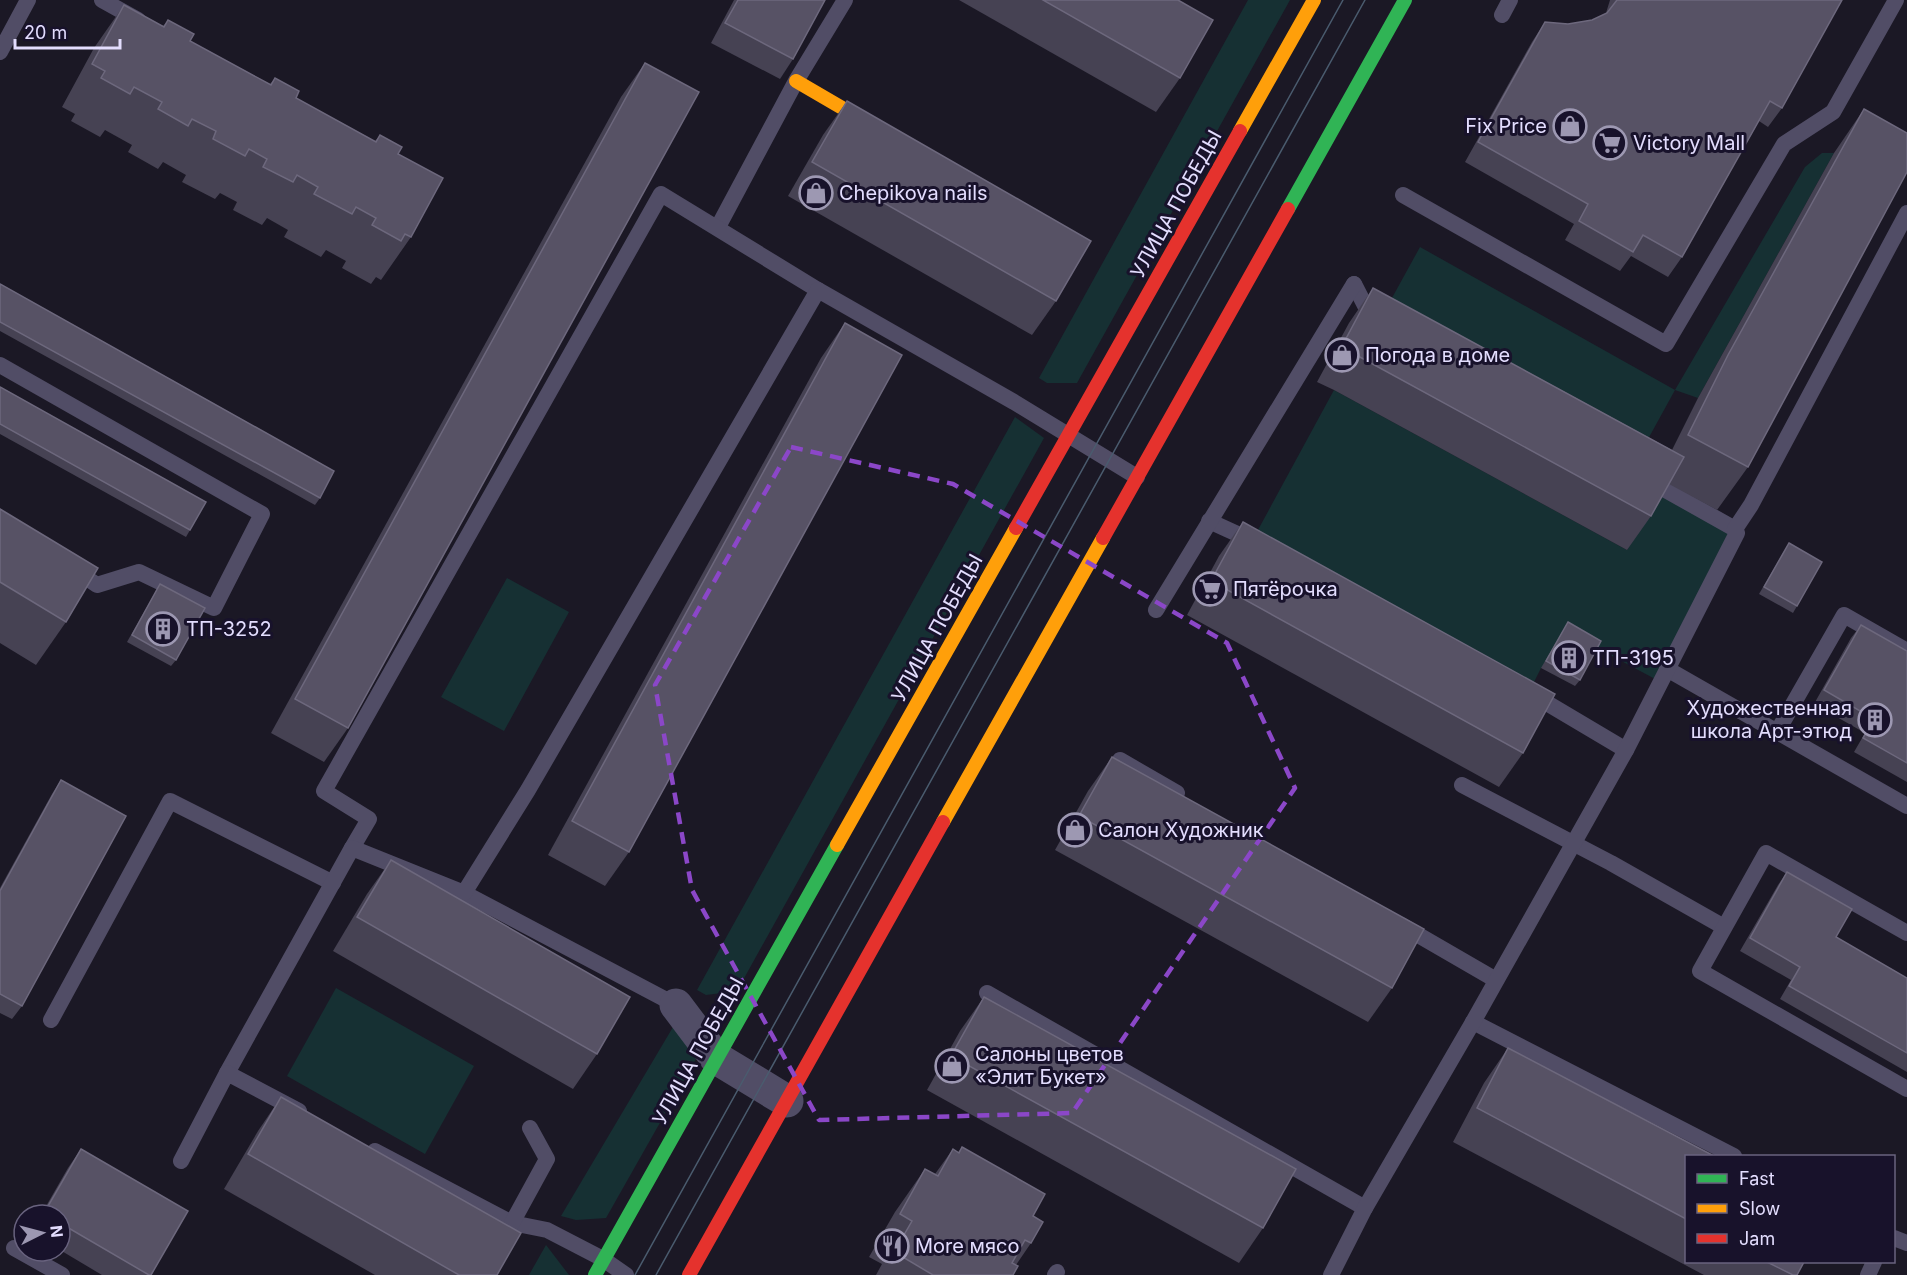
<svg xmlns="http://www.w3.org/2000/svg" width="1907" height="1275" font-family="Inter,sans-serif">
  <rect width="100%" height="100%" fill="#1b1825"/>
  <g fill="#163033">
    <path d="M1248,0H1290L1077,383H1047L1039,378Z"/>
    <path d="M1822,153H1834L1698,398L1675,390L1631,470L1376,327L1420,247L1675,390L1805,167Z"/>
    <path d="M1334,390L1627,550L1660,491L1737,533L1657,680L1597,648L1541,668L1529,692L1252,541Z"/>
    <path d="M1015,417L1044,438L737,991L706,995L697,990Z"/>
    <path d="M507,578L569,612L504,731L441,697Z"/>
    <path d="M336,988L474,1066L425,1154L287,1076Z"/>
    <path d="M676,1022L700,1052L606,1218L576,1220L561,1216Z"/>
    <path d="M546,1245L569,1275H529Z"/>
  </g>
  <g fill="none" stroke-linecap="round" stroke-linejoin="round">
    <g stroke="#514d66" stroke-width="16">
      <path d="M102,0L138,20"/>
      <path d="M1502,15L1510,0"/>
      <path d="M0,52L28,0"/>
      <path d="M1403,195L1666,344L1784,144L1833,112L1896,0"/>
      <path d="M718,227L796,81L845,0"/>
      <path d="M1354,284L1373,321"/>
      <path d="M0,365L262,514L214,608L139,572L97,585L72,568"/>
      <path d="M1646,479L1735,529"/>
      <path d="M1209,521L1255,542"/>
      <path d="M1156,610L1354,284"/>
      <path d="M1667,669L1907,806"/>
      <path d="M1530,693L1626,750"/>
      <path d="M1777,732L1844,615L1907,651"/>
      <path d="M1120,760L1177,793"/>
      <path d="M1462,785L1611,863L1724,927"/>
      <path d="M352,848L369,819L324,791L661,194L818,290"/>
      <path d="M464,893L676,1005"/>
      <path d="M1401,925L1496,980"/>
      <path d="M1907,933L1766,853L1700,971L1907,1089"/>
      <path d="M987,993L1365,1208"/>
      <path d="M51,1020L170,801L333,883"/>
      <path d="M1473,1022L1734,1156"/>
      <path d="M227,1073L352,848L464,893L528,790L818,290L1014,402L1137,477"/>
      <path d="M375,1151L512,1223L547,1230L603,1259L626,1275"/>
      <path d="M181,1161L227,1073L299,1111"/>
      <path d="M512,1223L547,1159L530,1128"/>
      <path d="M1894,1238L1907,1243"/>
      <path d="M14,1248L62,1275"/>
      <path d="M1055,1275L1057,1272"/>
      <path d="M1331,1275L1365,1208L1473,1022L1626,750L1737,533L1735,529L1751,505L1907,213"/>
      <path d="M1868,1275L1874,1262"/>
    </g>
    <path stroke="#514d66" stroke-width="33" d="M676,1005L716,1058L787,1101"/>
    <g stroke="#30b455" stroke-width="14">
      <path d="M1288,209L1405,0"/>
      <path d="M595,1275L837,845"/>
    </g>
    <g stroke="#ff9f0a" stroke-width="14">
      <path d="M796,81L880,130"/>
      <path d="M1240,131L1314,0"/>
      <path d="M943,822L1103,538"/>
      <path d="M837,845L1016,528"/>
    </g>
    <g stroke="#e5322d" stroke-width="14">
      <path d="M1016,528L1240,131"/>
      <path d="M1103,538L1288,209"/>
      <path d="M689,1275L943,822"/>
    </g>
    <g stroke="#4a5b6e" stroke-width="1.5">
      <path d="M635,1275L1343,0"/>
      <path d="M656,1275L1365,0"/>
    </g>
  </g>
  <g fill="#464253">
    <path d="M734,0H825L793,59L780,79L711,43Z"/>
    <path d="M959,0H1178L1180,78L1156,112Z"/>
    <path d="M1610,0H1842L1782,108L1768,127L1759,121L1682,257L1668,277L1631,256L1620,271L1565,240L1574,224L1465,162L1532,42L1545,22L1568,24L1592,20L1606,13Z"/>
    <path d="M124,5L163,26L168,20L190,41L270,84L275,78L296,98L375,141L380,135L398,154L411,237L381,280L376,277L371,284L342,268L346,261L326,250L321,257L284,237L288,230L267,218L262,225L233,210L237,202L220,193L215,199L182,182L186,175L163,162L158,169L128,152L132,145L105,130L100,137L71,121L75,114L62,107L94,48Z"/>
    <path d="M645,63L348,728L324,762L271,733L621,97Z"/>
    <path d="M847,101L1056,301L1032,335L788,196L823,135Z"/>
    <path d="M1864,109L1748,467L1717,510L1669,484L1651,516L1627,550L1334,390L1317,382L1349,323L1373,288L1672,450L1698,398L1834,153Z"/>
    <path d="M0,284L320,498L315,505L0,331Z"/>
    <path d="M845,323L629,852L605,886L548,855L821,358Z"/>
    <path d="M0,387L190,530L186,537L0,434Z"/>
    <path d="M0,509L66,622L36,665L0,643Z"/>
    <path d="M1243,522L1523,753L1499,787L1187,615L1219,556Z"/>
    <path d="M1789,543L1797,606L1793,613L1759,594Z"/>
    <path d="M160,584L176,660L171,666L127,642L156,591Z"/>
    <path d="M1568,622L1580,680L1575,686L1541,668Z"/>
    <path d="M1861,625L1907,651V782L1854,752L1865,733L1814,704L1851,638Z"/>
    <path d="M1112,757L1392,988L1368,1022L1055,850L1088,791Z"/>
    <path d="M61,780L22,1006L12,1019L0,1013V888L52,794Z"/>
    <path d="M391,860L597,1054L573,1089L333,951L367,894Z"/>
    <path d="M1787,872L1836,937L1907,978V1072L1780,999L1791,980L1740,951L1778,885Z"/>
    <path d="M984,997L1263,1228L1239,1263L927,1090L960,1031Z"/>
    <path d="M1508,1048L1686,1156V1262H1804L1797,1275H1704L1453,1142L1484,1083Z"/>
    <path d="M281,1097L497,1275H375L224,1189L258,1131Z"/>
    <path d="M962,1147L1033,1216L1031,1243L1016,1265L1013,1275H876L882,1264L869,1257L895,1212L925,1169L935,1174L953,1149L958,1152Z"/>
    <path d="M81,1149L151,1275H102L60,1250V1215H41L68,1168Z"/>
  </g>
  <g fill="#575265" stroke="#6d687d" stroke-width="1.5">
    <path d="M738,0H825L793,59L725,23Z"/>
    <path d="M1043,0H1178L1213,20L1180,78Z"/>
    <path d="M1617,0H1842L1782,108L1770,101L1682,257L1643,235L1633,252L1579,221L1588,204L1478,142L1545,22L1568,24L1592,20L1607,13Z"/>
    <path d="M124,5L164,27L168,20L194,34L190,41L271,85L275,78L299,91L296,98L376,142L380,135L402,147L398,154L443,178L411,237L405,234L401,241L372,225L376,218L356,207L352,214L314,194L318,187L297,175L293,182L263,167L267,159L249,149L245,156L213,139L216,131L192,119L188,126L158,109L162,102L134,87L130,94L101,78L105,71L92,64Z"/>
    <path d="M645,63L699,92L348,728L295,699Z"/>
    <path d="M847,101L1091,241L1056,301L812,162Z"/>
    <path d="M1864,109L1907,133V172L1748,467L1688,435L1728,355Z"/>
    <path d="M0,284L334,471L320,498L0,322Z"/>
    <path d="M1373,288L1684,457L1651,516L1358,356L1341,348Z"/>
    <path d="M845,323L902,355L629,852L572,821Z"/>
    <path d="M0,387L206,502L190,530L0,424Z"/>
    <path d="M0,509L98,568L66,622L0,582Z"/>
    <path d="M1243,522L1555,694L1523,753L1211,581Z"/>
    <path d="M1789,543L1822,562L1797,606L1764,587Z"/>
    <path d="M160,584L205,608L176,660L132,635Z"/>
    <path d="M1568,622L1601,641L1580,680L1546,661Z"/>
    <path d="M1861,625L1907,651V763L1863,738L1874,719L1824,690Z"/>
    <path d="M1112,757L1424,929L1392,988L1079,816Z"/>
    <path d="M61,780L126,816L22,1006L0,994V891Z"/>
    <path d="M391,860L630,997L597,1054L357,917Z"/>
    <path d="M1787,872L1852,909L1836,937L1907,978V1053L1789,986L1800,967L1750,938Z"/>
    <path d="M984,997L1296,1169L1263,1228L951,1056Z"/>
    <path d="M1508,1048L1714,1156H1686V1219L1477,1108Z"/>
    <path d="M281,1097L521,1233L497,1275H459L248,1154Z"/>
    <path d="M962,1147L1045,1194L1033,1216L1043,1222L1031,1243L1025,1240L1012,1263L1018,1266L1013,1275H933L901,1256L904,1251L897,1247L912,1221L900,1214L925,1169L938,1176L953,1149L959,1153Z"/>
    <path d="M81,1149L188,1211L151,1275H149L60,1223V1215H47L44,1213Z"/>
    <path d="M1767,1262H1804L1797,1275H1793Z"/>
  </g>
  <path fill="none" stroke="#8b47c8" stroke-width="4.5" stroke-dasharray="12 8" stroke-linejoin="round" d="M791,447L953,484L1227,643L1295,788L1072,1113L819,1120L692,890L655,685Z"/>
  <defs>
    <symbol id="shop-ring" viewBox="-11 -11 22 22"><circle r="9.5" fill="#18122b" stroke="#9d98b2" stroke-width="1.5"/><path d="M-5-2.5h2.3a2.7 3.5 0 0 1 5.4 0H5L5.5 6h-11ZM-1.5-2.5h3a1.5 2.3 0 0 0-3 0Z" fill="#9d98b2"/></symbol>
    <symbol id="supermarket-ring" viewBox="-11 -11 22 22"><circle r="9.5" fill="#18122b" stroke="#9d98b2" stroke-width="1.5"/><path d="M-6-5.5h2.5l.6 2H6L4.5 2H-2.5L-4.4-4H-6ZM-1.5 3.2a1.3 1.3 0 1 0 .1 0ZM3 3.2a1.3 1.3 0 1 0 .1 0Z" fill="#9d98b2"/></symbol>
    <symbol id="building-ring" viewBox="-11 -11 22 22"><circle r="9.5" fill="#18122b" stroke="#9d98b2" stroke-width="1.5"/><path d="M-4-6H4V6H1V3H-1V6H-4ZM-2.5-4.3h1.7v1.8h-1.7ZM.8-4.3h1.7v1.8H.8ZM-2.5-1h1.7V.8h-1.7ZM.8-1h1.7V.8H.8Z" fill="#9d98b2"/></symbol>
    <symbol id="restaurant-ring" viewBox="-11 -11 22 22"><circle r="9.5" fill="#18122b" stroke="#9d98b2" stroke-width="1.5"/><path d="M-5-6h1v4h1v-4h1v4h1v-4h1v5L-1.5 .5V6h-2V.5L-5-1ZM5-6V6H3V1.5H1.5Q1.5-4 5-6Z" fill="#9d98b2"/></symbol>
  </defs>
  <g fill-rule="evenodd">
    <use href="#shop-ring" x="1551" y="107" width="38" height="38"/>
    <use href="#supermarket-ring" x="1591" y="124" width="38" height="38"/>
    <use href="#shop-ring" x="797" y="174" width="38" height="38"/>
    <use href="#shop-ring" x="1323" y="336" width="38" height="38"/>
    <use href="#supermarket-ring" x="1191" y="570" width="38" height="38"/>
    <use href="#building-ring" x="144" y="610" width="38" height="38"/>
    <use href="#building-ring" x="1550" y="639" width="38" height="38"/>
    <use href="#building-ring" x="1856" y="701" width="38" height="38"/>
    <use href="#shop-ring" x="1056" y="811" width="38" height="38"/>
    <use href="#shop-ring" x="933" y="1047" width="38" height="38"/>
    <use href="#restaurant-ring" x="873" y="1227" width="38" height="38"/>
  </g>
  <g text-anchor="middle" stroke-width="6" stroke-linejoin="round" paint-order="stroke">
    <g font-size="20" fill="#e3ddfe" stroke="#18122b" text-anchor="start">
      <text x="1547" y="133" text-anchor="end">Fix Price</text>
      <text x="1633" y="150">Victory Mall</text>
      <text x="839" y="200">Chepikova nails</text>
      <text x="1365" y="362">Погода в доме</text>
      <text x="1233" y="596">Пятёрочка</text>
      <text x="186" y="636">ТП-3252</text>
      <text x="1592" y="665">ТП-3195</text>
      <text x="1852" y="715" text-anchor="end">Художественная<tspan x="1852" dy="23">школа Арт-этюд</tspan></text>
      <text x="1098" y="837">Салон Художник</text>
      <text x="975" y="1061">Салоны цветов<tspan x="975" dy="23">«Элит Букет»</tspan></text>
      <text x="915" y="1253">More мясо</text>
    </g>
    <g font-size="20" fill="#e3ddfe" stroke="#18122b">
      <text transform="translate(1176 204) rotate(-61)" y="7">УЛИЦА ПОБЕДЫ</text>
      <text transform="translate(937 628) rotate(-61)" y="7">УЛИЦА ПОБЕДЫ</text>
      <text transform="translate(698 1051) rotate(-61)" y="7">УЛИЦА ПОБЕДЫ</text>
    </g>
  </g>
  <rect x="1685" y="1155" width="210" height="108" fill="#18122b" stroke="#69637f" stroke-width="1.5"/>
  <rect x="1697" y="1174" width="30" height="9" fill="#30b455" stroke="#69637f" stroke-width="1.5"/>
  <text x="1739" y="1185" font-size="18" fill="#e3ddfe">Fast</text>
  <rect x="1697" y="1204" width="30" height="9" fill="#ff9f0a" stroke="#69637f" stroke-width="1.5"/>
  <text x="1739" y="1215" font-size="18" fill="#e3ddfe">Slow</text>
  <rect x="1697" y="1234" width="30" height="9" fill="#e5322d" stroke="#69637f" stroke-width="1.5"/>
  <text x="1739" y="1245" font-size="18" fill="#e3ddfe">Jam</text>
  <g transform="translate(42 1233) rotate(84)"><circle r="28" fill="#18122b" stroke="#69637f" stroke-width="1.5"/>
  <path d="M0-4.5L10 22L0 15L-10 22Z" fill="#9d98b2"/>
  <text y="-9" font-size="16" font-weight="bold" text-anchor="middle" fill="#e3ddfe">N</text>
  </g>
  <path d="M15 39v9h105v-9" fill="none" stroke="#e3ddfe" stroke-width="3"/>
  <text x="24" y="39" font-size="18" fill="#e3ddfe" stroke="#18122b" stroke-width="4.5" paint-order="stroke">20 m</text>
</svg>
